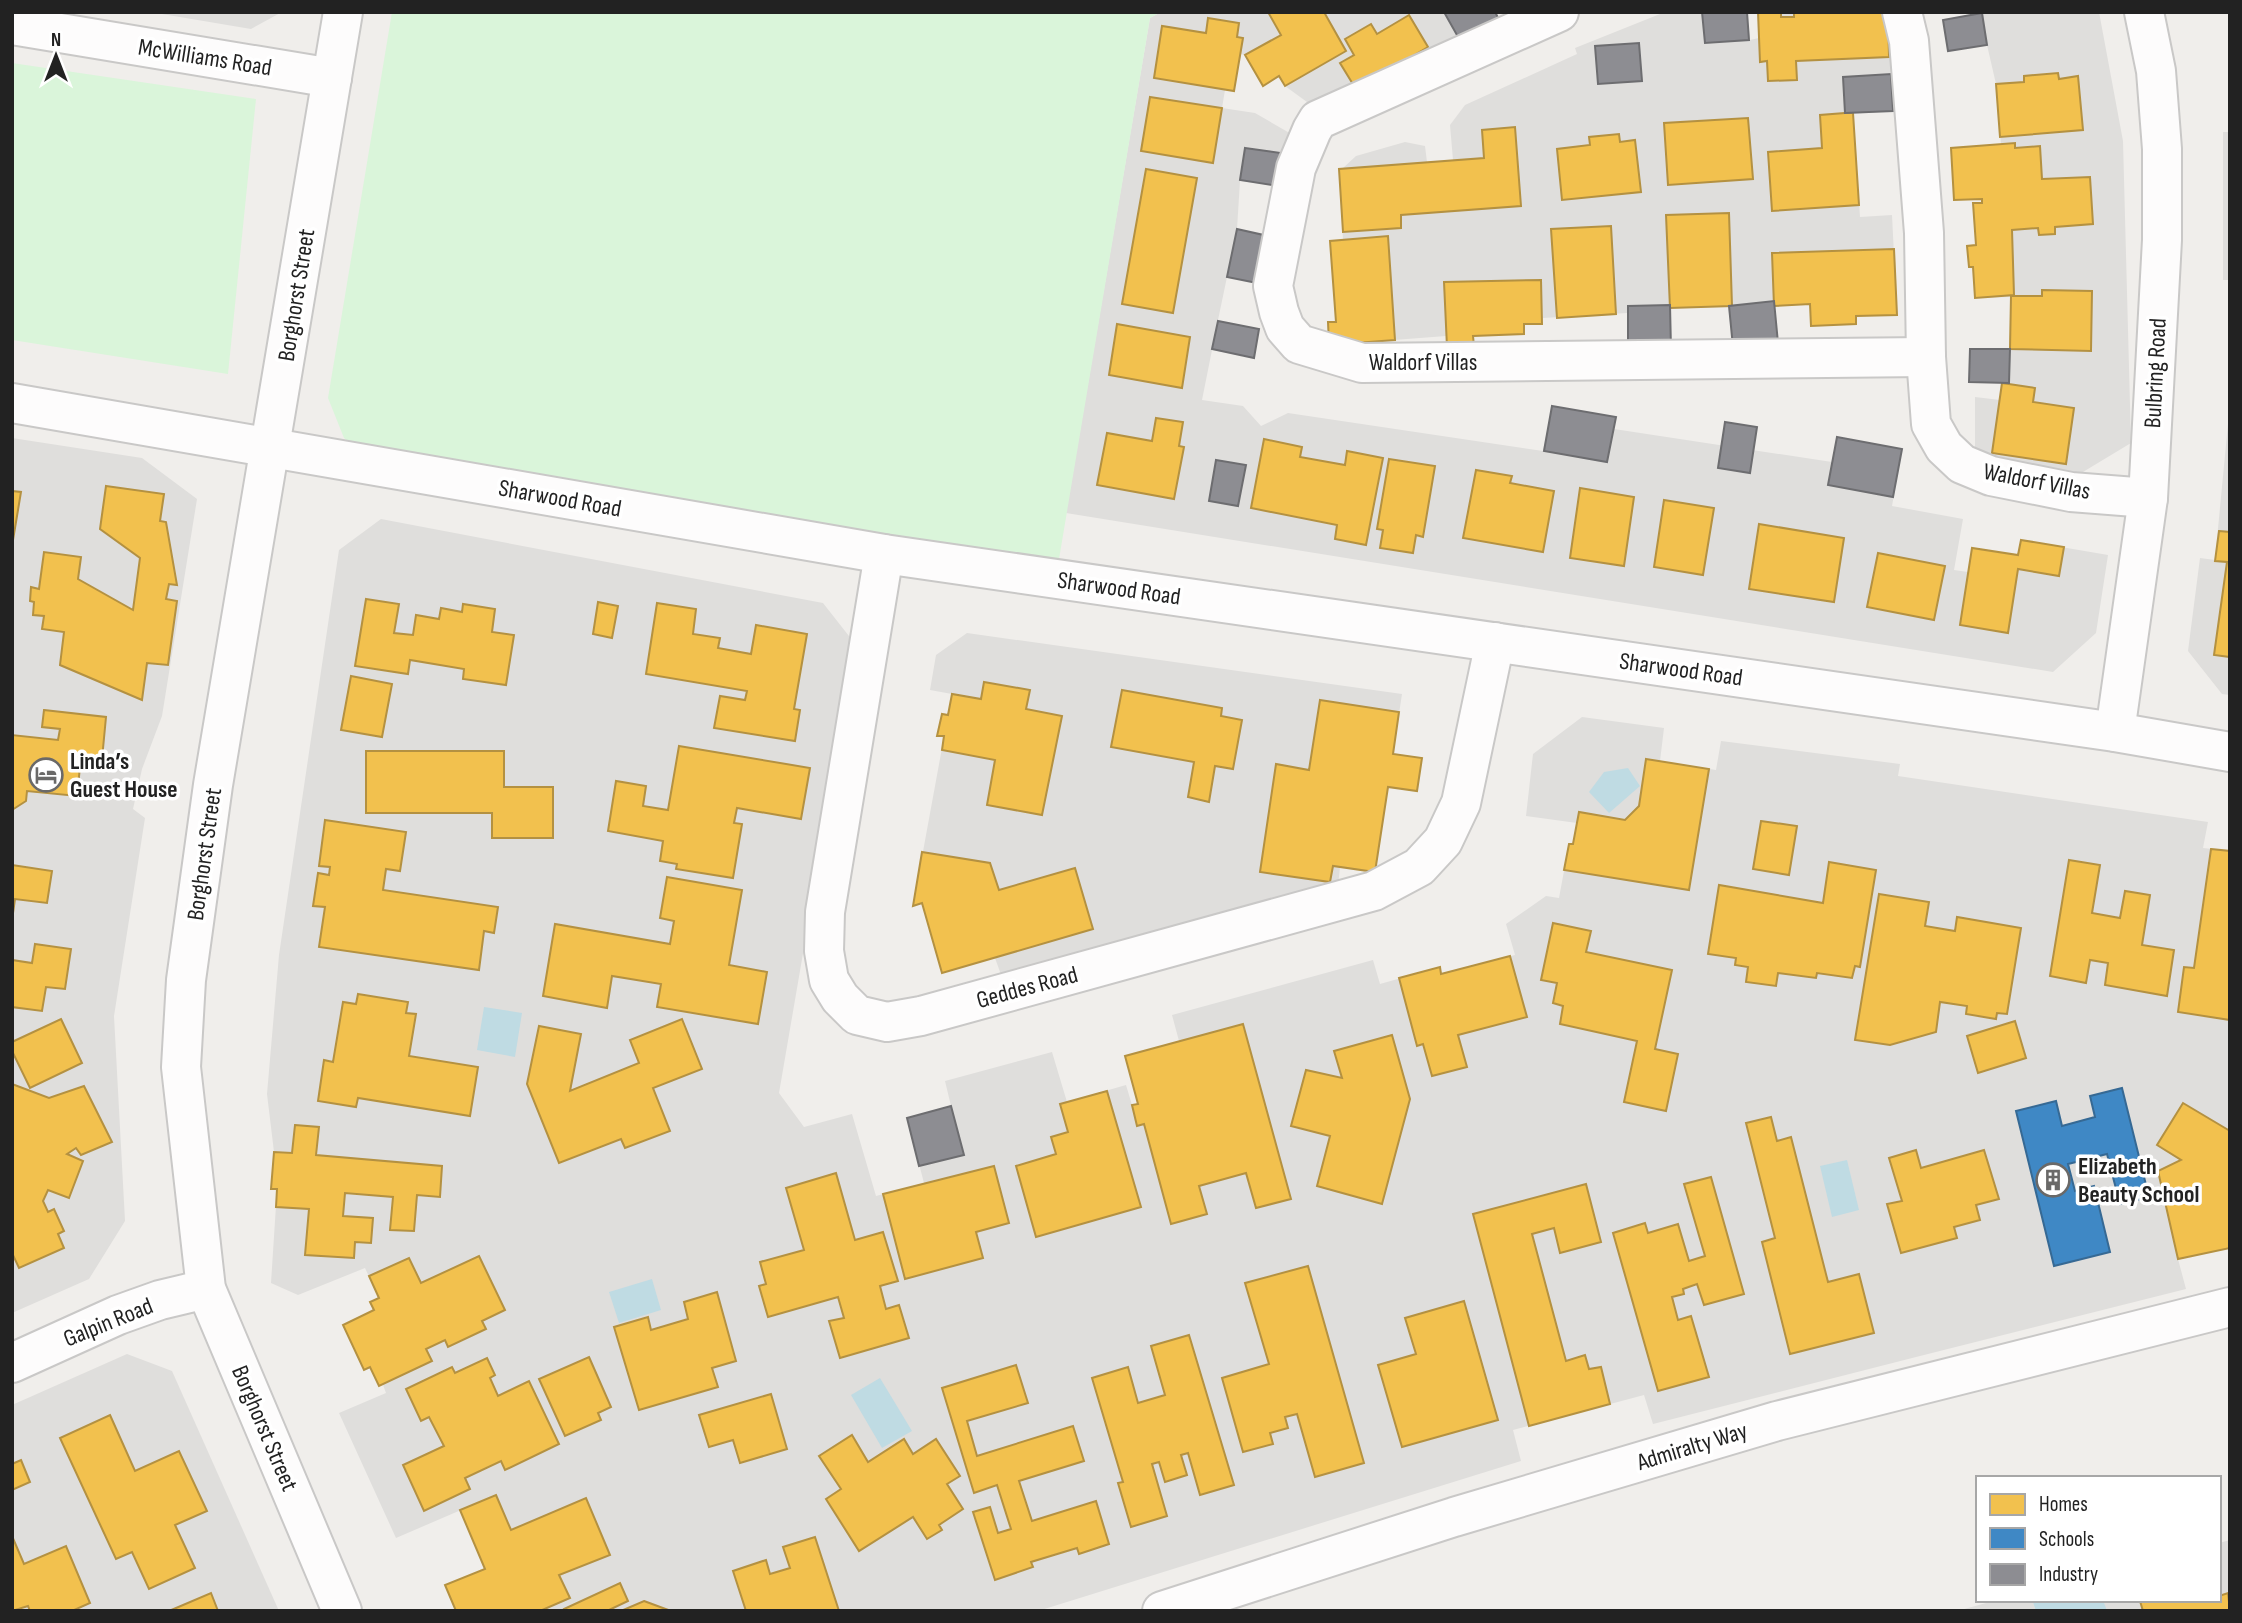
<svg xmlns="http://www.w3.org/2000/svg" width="2242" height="1623" font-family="'Sofia Sans Condensed',sans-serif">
  <rect width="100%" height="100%" fill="#f0eeeb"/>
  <g fill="#dfdedc">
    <path d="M150,12H282L251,29Z"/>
    <path d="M1161,12H1495L1501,23L1318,110L1285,86L1279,77L1263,86L1245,55L1241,54L1234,91L1225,90L1222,108L1255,113L1293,135L1284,187L1240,181L1237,229L1277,238L1267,285L1227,277L1218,320L1259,329L1254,358L1212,350L1202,400L1243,406L1261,426L1288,413L1543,451L1552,406L1616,417L1614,429L1832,462L1837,437L1902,449L1892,506L1963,519L1954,570L1968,572L1972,548L2018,555L2021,540L2108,555L2096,633L2053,672L1066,513L1150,18Z"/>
    <path d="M1665,12H1747L1750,40L1759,38L1758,12H1888L1893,111L1853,114L1860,217L1892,215L1897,315L1856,316V324L1811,326L1810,304L1774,306L1733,347L1728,306L1670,308L1671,349L1629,351L1627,313L1543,318L1542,324H1524V334L1473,336L1474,346L1447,347L1446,336L1329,345L1328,322H1336L1330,241L1343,240L1339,169L1343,168L1356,156L1405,142L1425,146L1427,162L1453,160L1450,125L1465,105L1577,54L1575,48Z"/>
    <path d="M1982,12H2099L2123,141L2131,443L2073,478L1993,465L1975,447V397L2000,400L2002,383L1969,382L1970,349H2010L2011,297L1975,298L1973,268L1969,267L1967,246L1976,245L1973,203H1982V199L1954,200L1951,148L2001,144L1996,84L1987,45L1948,51L1943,20Z"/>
    <rect x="2223" y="132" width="7" height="148"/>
    <path d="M2230,403V695L2222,694L2188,651L2200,558L2215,560Z"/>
    <path d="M12,438L142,458L197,499L162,716L142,769L133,809L145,818L114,1016L125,1221L89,1279L12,1313Z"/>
    <path d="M381,519L823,603L856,645L779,1093L804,1127L852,1114L876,1196L924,1183L907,1118L951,1106L945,1081L1052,1052L1067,1102L1126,1085L1132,1105L1138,1104L1125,1056L1179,1041L1172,1015L1373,960L1380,984L1440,967L1442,974L1515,955L1506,924L1546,896L1559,898L1569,844H1573L1577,823L1526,816L1533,754L1582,717L1664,728L1660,761L1716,770L1721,741L1900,764L1898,776L2208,822L2203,848L2230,851V1248L2178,1259L2186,1289L1920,1356L1653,1424L1644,1395L1513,1430L1521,1461L1038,1611H456L445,1585L485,1569L461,1510L396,1538L339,1413L386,1393L383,1385L379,1386L371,1368L364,1370L343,1325L374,1310L370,1302L379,1298L365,1268L298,1295L271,1283L277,1190L271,1189L274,1152L267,1094L279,955L339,550Z"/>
    <path d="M967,633L1402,694L1393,753L1422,758L1417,791L1388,787L1375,872L1340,867L1338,886L1004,983L995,958L942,973L922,904L913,906L944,737L937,736L942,714L948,715L952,694L930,690L936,655Z"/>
    <path d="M127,1354L172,1371L279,1611H12V1405Z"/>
    <path d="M2230,1540V1611H1957L1997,1600H2219V1543Z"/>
  </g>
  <g fill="#daf5da">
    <path d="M392,12H1161L1150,18L1057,571L372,461L344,438L328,398Z"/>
    <path d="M12,63L256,99L228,374L12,340Z"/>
  </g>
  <g fill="#bfdbe3">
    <path d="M1628,768L1640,786L1609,813L1589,792L1604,772Z"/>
    <path d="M484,1007L522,1013L515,1057L477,1050Z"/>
    <path d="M1847,1160L1859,1210L1832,1217L1820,1166Z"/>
    <path d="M652,1279L661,1310L619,1323L609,1292Z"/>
    <path d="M880,1378L912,1431L882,1448L851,1395Z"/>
    <path d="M2039,1600H2103L2107,1611H2036L2033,1602Z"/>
  </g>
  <g fill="#f2c14e" stroke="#b49141" stroke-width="2">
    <path d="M1268,12H1324L1346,51L1285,86L1279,76L1263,86L1245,55L1281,35Z"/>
    <path d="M1758,12H1781V17H1794V12H1888L1889,57L1796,61L1797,80L1768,81L1767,61L1760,62Z"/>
    <path d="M1409,15L1428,47L1396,66L1362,99L1340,63L1354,55L1345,39L1371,24L1377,34Z"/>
    <path d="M1208,18L1239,23L1237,37L1243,38L1234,91L1154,78L1162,26L1206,33Z"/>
    <path d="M2058,73L2059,79L2078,76L2083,130L2000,137L1996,84L2024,82V76Z"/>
    <path d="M1150,97L1222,108L1213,163L1141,151Z"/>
    <path d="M1845,113H1853L1859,205L1772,211L1768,152L1822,148L1820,115Z"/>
    <path d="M1748,118L1753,179L1668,185L1664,123Z"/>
    <path d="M1515,127L1521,206L1401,215V228L1343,232L1339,169L1484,158L1482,130Z"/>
    <path d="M1619,134L1620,142L1635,140L1641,192L1562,200L1557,149L1590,145L1589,137Z"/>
    <path d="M2015,143V148L2040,146L2042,179L2090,177L2093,224L2055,227V234L2039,235L2038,228L2012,230L2014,295L1975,298L1973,267H1969L1967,246L1976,245L1973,203H1982V199L1954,200L1951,148Z"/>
    <path d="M1146,169L1197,178L1173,313L1122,304Z"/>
    <path d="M1729,213L1732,306L1670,308L1666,215Z"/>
    <path d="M1611,226L1616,314L1557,318L1551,229Z"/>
    <path d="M1388,236L1395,340L1329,345L1328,322H1336L1330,241Z"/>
    <path d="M1894,249L1897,315L1856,316V324L1811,326L1810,304L1774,306L1772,253Z"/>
    <path d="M1541,280L1542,324H1524V334L1473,336L1474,346L1447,347L1444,282Z"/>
    <path d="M2042,290L2092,291L2091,351L2010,349L2011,296H2042Z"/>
    <path d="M1117,324L1190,337L1182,388L1109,375Z"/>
    <path d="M2002,383L2035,388L2033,402L2074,408L2066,464L1992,453Z"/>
    <path d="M1156,418L1183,422L1179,446L1184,447L1174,499L1097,485L1107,433L1152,441Z"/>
    <path d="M1264,439L1302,447L1300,457L1345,465L1347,451L1383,458L1366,545L1335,539L1337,525L1251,508Z"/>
    <path d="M1389,459L1435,466L1423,537L1416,535L1413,553L1380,548L1383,530L1377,529Z"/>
    <path d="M1476,470L1512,476L1510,483L1554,491L1543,552L1463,538Z"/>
    <path d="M106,486L164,494L160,521L166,522L177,585L169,584L166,599L177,601L168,665L147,663L142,700L60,665L64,632L42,629L44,616L33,615L34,602L30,601L31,587L39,589L44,552L81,557L78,579L133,610L140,558L100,529Z"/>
    <path d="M1580,488L1634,497L1624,566L1570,558Z"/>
    <path d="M12,491L21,492L13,540H12Z"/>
    <path d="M1664,500L1714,508L1703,575L1654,567Z"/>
    <path d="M1759,524L1844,538L1834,602L1749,589Z"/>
    <path d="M2219,531L2230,532V657L2214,655L2227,562L2215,561Z"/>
    <path d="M2021,540L2064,547L2059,576L2018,569L2008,633L1960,625L1972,548L2018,555Z"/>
    <path d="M1878,553L1945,566L1934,620L1867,607Z"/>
    <path d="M366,599L399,604L394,633L413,635L416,615L439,619L441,608L462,612L463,604L495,609L492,632L514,635L506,685L463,679L464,669L410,660L408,674L355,666Z"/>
    <path d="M598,602L618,606L612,638L593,634Z"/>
    <path d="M657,603L696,609L693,634L720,638L718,648L751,654L756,625L807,634L794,709L800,710L795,741L714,728L720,696L745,700L747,691L646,674Z"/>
    <path d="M351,676L392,684L382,737L341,730Z"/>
    <path d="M984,682L1030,690L1026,709L1062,716L1042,815L987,805L995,760L942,750L944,736H937L942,714L948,715L952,694L981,699Z"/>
    <path d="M1122,690L1222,708L1221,716L1242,720L1233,769L1215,766L1209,802L1188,797L1194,762L1111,747Z"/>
    <path d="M1320,700L1399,712L1393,754L1422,758L1417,791L1388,787L1375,872L1333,866L1330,882L1260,872L1276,764L1309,770Z"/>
    <path d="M44,710L106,717L102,759L81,757L77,796L27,791L26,801L12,810V735L58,740L60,729L42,727Z"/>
    <path d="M679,746L810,768L801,819L737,808L734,823L742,824L733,878L676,869L677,864L660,861L663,841L608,831L616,781L646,786L643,806L668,810Z"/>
    <path d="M366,751H504V787H553V838H492V813H366Z"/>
    <path d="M1646,759L1709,769L1689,890L1564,870L1569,844H1573L1579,812L1625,820L1639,806Z"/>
    <path d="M325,820L406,832L400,871L386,869L383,890L498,907L494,933L484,931L479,970L319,947L325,907L313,906L318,873L329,875L330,867L319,866Z"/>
    <path d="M1761,821L1797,826L1789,875L1753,869Z"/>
    <path d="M2211,849L2230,851V1020L2178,1012L2184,967L2194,968Z"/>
    <path d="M922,852L990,863L999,890L1075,868L1093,929L942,973L922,903L913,906Z"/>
    <path d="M2069,860L2100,865L2092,913L2120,918L2125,891L2150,895L2142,945L2174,950L2167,996L2105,985L2108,963L2090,960L2086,983L2050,976Z"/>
    <path d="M1829,862L1876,870L1860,967L1855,966L1852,978L1817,973L1816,978L1778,973L1776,986L1746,982L1748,967L1735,965L1736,958L1708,954L1719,885L1823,903Z"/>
    <path d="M12,865L52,871L47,903L15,899L12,920Z"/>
    <path d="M667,877L742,890L729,965L767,972L758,1024L657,1007L661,984L612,976L607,1008L543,996L555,924L670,944L674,921L660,918Z"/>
    <path d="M1879,894L1929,902L1925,926L1955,931L1957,917L2021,928L2007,1014L1997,1013L1996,1019L1966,1014L1967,1006L1940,1002L1936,1032L1890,1045L1855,1040Z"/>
    <path d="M1553,923L1591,931L1586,952L1672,970L1655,1049L1678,1054L1666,1111L1624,1102L1637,1041L1560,1024L1563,1006L1553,1003L1557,983L1541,980Z"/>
    <path d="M35,944L71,949L65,989L46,987L42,1011L12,1007V960L32,963Z"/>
    <path d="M1510,956L1527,1017L1458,1035L1467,1067L1432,1076L1423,1044L1417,1046L1399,978L1440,967L1441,974Z"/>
    <path d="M358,994L408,1002L406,1013L416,1014L409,1056L478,1067L470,1116L358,1098L356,1107L318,1101L324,1060L333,1062L343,1002L356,1004Z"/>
    <path d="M61,1019L82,1063L30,1088L12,1051V1042Z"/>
    <path d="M682,1019L702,1069L653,1088L670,1131L625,1148L621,1139L559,1163L527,1084L539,1026L581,1034L570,1091L639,1063L630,1040Z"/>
    <path d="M2015,1021L2026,1058L1978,1073L1967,1036Z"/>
    <path d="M1243,1024L1291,1199L1256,1208L1246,1173L1199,1186L1207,1214L1171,1224L1144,1124L1137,1126L1132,1105L1138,1104L1125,1056Z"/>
    <path d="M1392,1035L1410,1099L1382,1204L1317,1186L1330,1136L1291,1126L1306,1070L1342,1078L1334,1051Z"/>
    <path d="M12,1084L49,1098L84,1086L112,1142L81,1155L76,1148L67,1154L83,1161L69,1198L48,1190L43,1201L48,1212L54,1209L64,1231L58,1234L64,1248L19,1268L12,1253Z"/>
    <path d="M1107,1091L1141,1207L1036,1237L1016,1166L1056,1154L1051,1137L1068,1132L1060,1104Z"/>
    <path d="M2183,1103L2230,1131V1248L2178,1259L2158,1171L2181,1160L2157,1145Z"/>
    <path d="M1771,1117L1777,1141L1791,1137L1828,1282L1859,1274L1874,1333L1790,1354L1762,1242L1775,1238L1746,1123Z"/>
    <path d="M295,1125L319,1127L316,1155L442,1166L440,1197L417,1195L414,1231L390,1230L393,1197L345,1193L343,1216L373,1218L371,1243L355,1242L354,1258L305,1255L309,1209L276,1207L277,1189H271L274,1152L292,1153Z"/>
    <path d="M1916,1150L1921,1168L1984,1150L1999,1199L1976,1205L1980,1220L1954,1227L1957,1238L1901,1253L1887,1204L1902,1201L1889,1158Z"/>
    <path d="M994,1166L1009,1223L976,1232L983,1258L905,1279L883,1194Z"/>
    <path d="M836,1173L855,1240L883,1232L898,1281L880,1286L886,1309L899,1305L909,1338L840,1358L829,1321L844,1318L838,1297L768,1317L759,1286L766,1284L760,1262L804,1250L786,1188Z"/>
    <path d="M1711,1177L1744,1294L1704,1305L1697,1284L1683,1289L1684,1294L1672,1297L1678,1320L1691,1316L1709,1377L1658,1391L1613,1233L1645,1223L1648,1233L1678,1224L1689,1261L1705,1256L1684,1184Z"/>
    <path d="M1586,1184L1601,1242L1560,1253L1554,1228L1532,1234L1566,1361L1585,1355L1589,1369L1601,1367L1610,1404L1529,1426L1473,1214Z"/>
    <path d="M479,1256L505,1310L482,1321L486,1329L448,1347L445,1340L426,1349L432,1361L379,1386L370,1367L364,1370L343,1325L374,1310L370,1302L379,1298L369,1276L409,1258L421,1283Z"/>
    <path d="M1308,1266L1364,1463L1315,1477L1297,1414L1285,1417L1288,1428L1270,1433L1273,1444L1243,1452L1222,1378L1269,1364L1245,1283Z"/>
    <path d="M717,1292L736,1361L712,1368L718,1387L639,1410L614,1327L648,1317L651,1330L688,1319L684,1302Z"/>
    <path d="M1464,1301L1498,1420L1402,1447L1378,1365L1416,1354L1405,1318Z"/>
    <path d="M1189,1335L1234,1485L1200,1495L1188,1453L1181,1455L1187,1475L1165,1482L1159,1462L1152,1464L1167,1516L1131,1527L1118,1483L1123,1482L1092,1378L1128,1367L1138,1403L1165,1395L1151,1346Z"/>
    <path d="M589,1357L611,1407L598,1413L601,1420L565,1436L539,1379Z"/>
    <path d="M487,1358L495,1375L490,1378L498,1396L529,1381L559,1444L505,1470L501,1461L465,1478L470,1489L424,1511L403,1465L444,1446L429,1417L421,1421L406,1389L452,1367L455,1373Z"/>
    <path d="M1016,1365L1028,1403L967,1421L977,1456L1073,1426L1084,1461L1019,1481L1032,1521L1096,1501L1109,1544L1079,1554L1077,1548L1031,1562L1033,1567L995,1580L973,1512L990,1507L998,1533L1011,1529L997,1485L974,1493L942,1388Z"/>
    <path d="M771,1394L787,1449L740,1463L733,1440L709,1447L699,1415Z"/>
    <path d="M110,1415L135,1471L179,1451L207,1511L175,1525L195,1568L149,1589L132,1552L116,1559L60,1438Z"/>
    <path d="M852,1435L868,1462L904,1439L913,1454L936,1439L960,1476L947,1484L963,1509L939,1525L942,1530L927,1539L913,1517L859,1551L826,1499L841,1489L819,1456Z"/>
    <path d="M21,1460L30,1482L12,1490V1464Z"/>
    <path d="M496,1495L511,1530L586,1498L610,1555L559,1575L570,1598L540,1611H456L445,1585L485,1569L460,1510Z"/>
    <path d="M12,1536L24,1564L66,1546L90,1603L72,1611H30L28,1606L12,1611Z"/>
    <path d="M815,1537L839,1611H746L733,1571L766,1560L770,1574L790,1568L783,1547Z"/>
    <path d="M620,1583L628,1601L607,1611H565L564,1609Z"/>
    <path d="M211,1593L218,1611H169Z"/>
    <path d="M2228,1593L2230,1611H2143L2140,1601L2219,1600V1596Z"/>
    <path d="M644,1601L671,1611H621Z"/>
  </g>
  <path fill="#3f88c5" stroke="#366994" stroke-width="2" d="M2122,1088L2149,1197L2120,1204L2107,1154L2095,1157L2098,1168L2083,1173L2080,1161L2068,1164L2075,1191L2094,1186L2110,1252L2054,1266L2016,1111L2056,1101L2062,1126L2095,1117L2090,1096Z"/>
  <g fill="#8d8d92" stroke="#6d6d70" stroke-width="2">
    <path d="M1444,12H1495L1501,23L1462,44Z"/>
    <path d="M1702,12H1747L1749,40L1705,43Z"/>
    <path d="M1982,13L1987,45L1948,51L1943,20Z"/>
    <path d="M1639,43L1642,81L1598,84L1595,46Z"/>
    <path d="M1891,74L1893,111L1845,113L1843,77Z"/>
    <path d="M1245,148L1288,154L1284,187L1240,180Z"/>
    <path d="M1237,229L1277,238L1267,285L1227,277Z"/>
    <path d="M1774,301L1778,343L1733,347L1729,306Z"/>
    <path d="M1670,305L1671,349L1628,351V306Z"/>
    <path d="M1218,321L1259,329L1254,358L1212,349Z"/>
    <path d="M1970,349H2010L2009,383L1969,382Z"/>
    <path d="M1552,406L1616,417L1607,462L1544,451Z"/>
    <path d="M1725,422L1757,427L1750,473L1718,468Z"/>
    <path d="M1837,437L1902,449L1893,497L1828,485Z"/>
    <path d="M1216,460L1246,465L1238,506L1209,501Z"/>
    <path d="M951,1106L964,1155L919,1166L907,1118Z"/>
  </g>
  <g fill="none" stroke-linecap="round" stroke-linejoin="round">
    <defs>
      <g id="minor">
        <path d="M1559,12L1318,120L1312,130L1296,168L1273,286L1279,312L1285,328L1299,344L1362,363L1926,357"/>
        <path d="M1902,12L1909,41L1924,233L1926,357L1931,424L1944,447L1962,464L1991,476L2071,492L2148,498"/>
        <path d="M12,25L332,78"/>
        <path d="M12,403L884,554L2115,732L2230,752"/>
        <path d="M884,554L825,912L824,951L829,980L840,998L857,1015L887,1022L921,1016L1374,891L1419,867L1443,841L1461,803L1495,642"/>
        <path d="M2115,732L2148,498L2162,240V149L2156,71L2144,12"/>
        <path d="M12,1363L118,1315L160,1300L206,1289"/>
        <path d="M342,1611L206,1289L181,1067L186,980L213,785L343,12"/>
        <path d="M1162,1611L1454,1517L1777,1421L2230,1307"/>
      </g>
    </defs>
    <use href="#minor" stroke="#c9c8c7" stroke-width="42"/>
    <use href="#minor" stroke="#fdfcfc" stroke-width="38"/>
  </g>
  <defs>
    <symbol id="hotel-ring" viewBox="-11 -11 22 22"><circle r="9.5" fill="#fff" stroke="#6a6968" stroke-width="1.5"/><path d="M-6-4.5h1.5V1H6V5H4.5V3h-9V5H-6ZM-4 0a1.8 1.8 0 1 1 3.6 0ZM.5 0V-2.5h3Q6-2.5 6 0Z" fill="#6a6968"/></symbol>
    <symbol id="building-ring" viewBox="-11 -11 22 22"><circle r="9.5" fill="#fff" stroke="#6a6968" stroke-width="1.5"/><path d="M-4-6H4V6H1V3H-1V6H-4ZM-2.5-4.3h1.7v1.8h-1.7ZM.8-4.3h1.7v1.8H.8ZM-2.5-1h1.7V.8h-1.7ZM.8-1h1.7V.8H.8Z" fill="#6a6968"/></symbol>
  </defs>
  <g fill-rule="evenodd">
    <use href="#hotel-ring" x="27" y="756" width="38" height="38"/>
    <use href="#building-ring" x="2034" y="1161" width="38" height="38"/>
  </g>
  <g text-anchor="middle" stroke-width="7" stroke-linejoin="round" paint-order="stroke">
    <g font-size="24" fill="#222" stroke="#fff">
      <text transform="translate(205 57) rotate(9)" y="8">McWilliams Road</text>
      <text transform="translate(296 295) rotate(-81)" y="8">Borghorst Street</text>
      <text x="1423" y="370">Waldorf Villas</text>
      <text transform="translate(2155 373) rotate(-87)" y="8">Bulbring Road</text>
      <text transform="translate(2037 481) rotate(11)" y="8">Waldorf Villas</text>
      <text transform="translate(560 498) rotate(10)" y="8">Sharwood Road</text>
      <text transform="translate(1119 588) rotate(8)" y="8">Sharwood Road</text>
      <text transform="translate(1681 669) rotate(8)" y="8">Sharwood Road</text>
      <text transform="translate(204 854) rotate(-82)" y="8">Borghorst Street</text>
      <text transform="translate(1027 987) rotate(-15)" y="8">Geddes Road</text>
      <text transform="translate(108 1322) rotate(-22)" y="8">Galpin Road</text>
      <text transform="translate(265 1428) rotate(67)" y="8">Borghorst Street</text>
      <text transform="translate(1692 1446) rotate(-17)" y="8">Admiralty Way</text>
    </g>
    <g font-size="24" font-weight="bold" fill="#222" stroke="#fff" text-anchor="start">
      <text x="70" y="769">Linda’s<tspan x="70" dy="28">Guest House</tspan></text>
      <text x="2078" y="1174">Elizabeth<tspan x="2078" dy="28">Beauty School</tspan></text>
    </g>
  </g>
  <rect width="2242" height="1623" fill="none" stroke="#222222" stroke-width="28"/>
  <rect x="1976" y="1476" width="245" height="126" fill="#ffffff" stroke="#a7a7a7" stroke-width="2"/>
  <rect x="1990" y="1494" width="35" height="21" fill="#f2c14e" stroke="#a7a7a7" stroke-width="2"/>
  <text x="2039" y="1511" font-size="21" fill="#222222">Homes</text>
  <rect x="1990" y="1528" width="35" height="21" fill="#3f88c5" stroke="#a7a7a7" stroke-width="2"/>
  <text x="2039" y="1546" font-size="21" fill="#222222">Schools</text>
  <rect x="1990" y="1564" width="35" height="21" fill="#8d8d92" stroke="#a7a7a7" stroke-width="2"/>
  <text x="2039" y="1581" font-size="21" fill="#222222">Industry</text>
  <g transform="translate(56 56)" stroke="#ffffff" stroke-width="5" paint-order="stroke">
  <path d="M0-5L12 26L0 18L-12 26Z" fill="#222222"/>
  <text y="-10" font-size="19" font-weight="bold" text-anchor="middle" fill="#222222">N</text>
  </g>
</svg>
